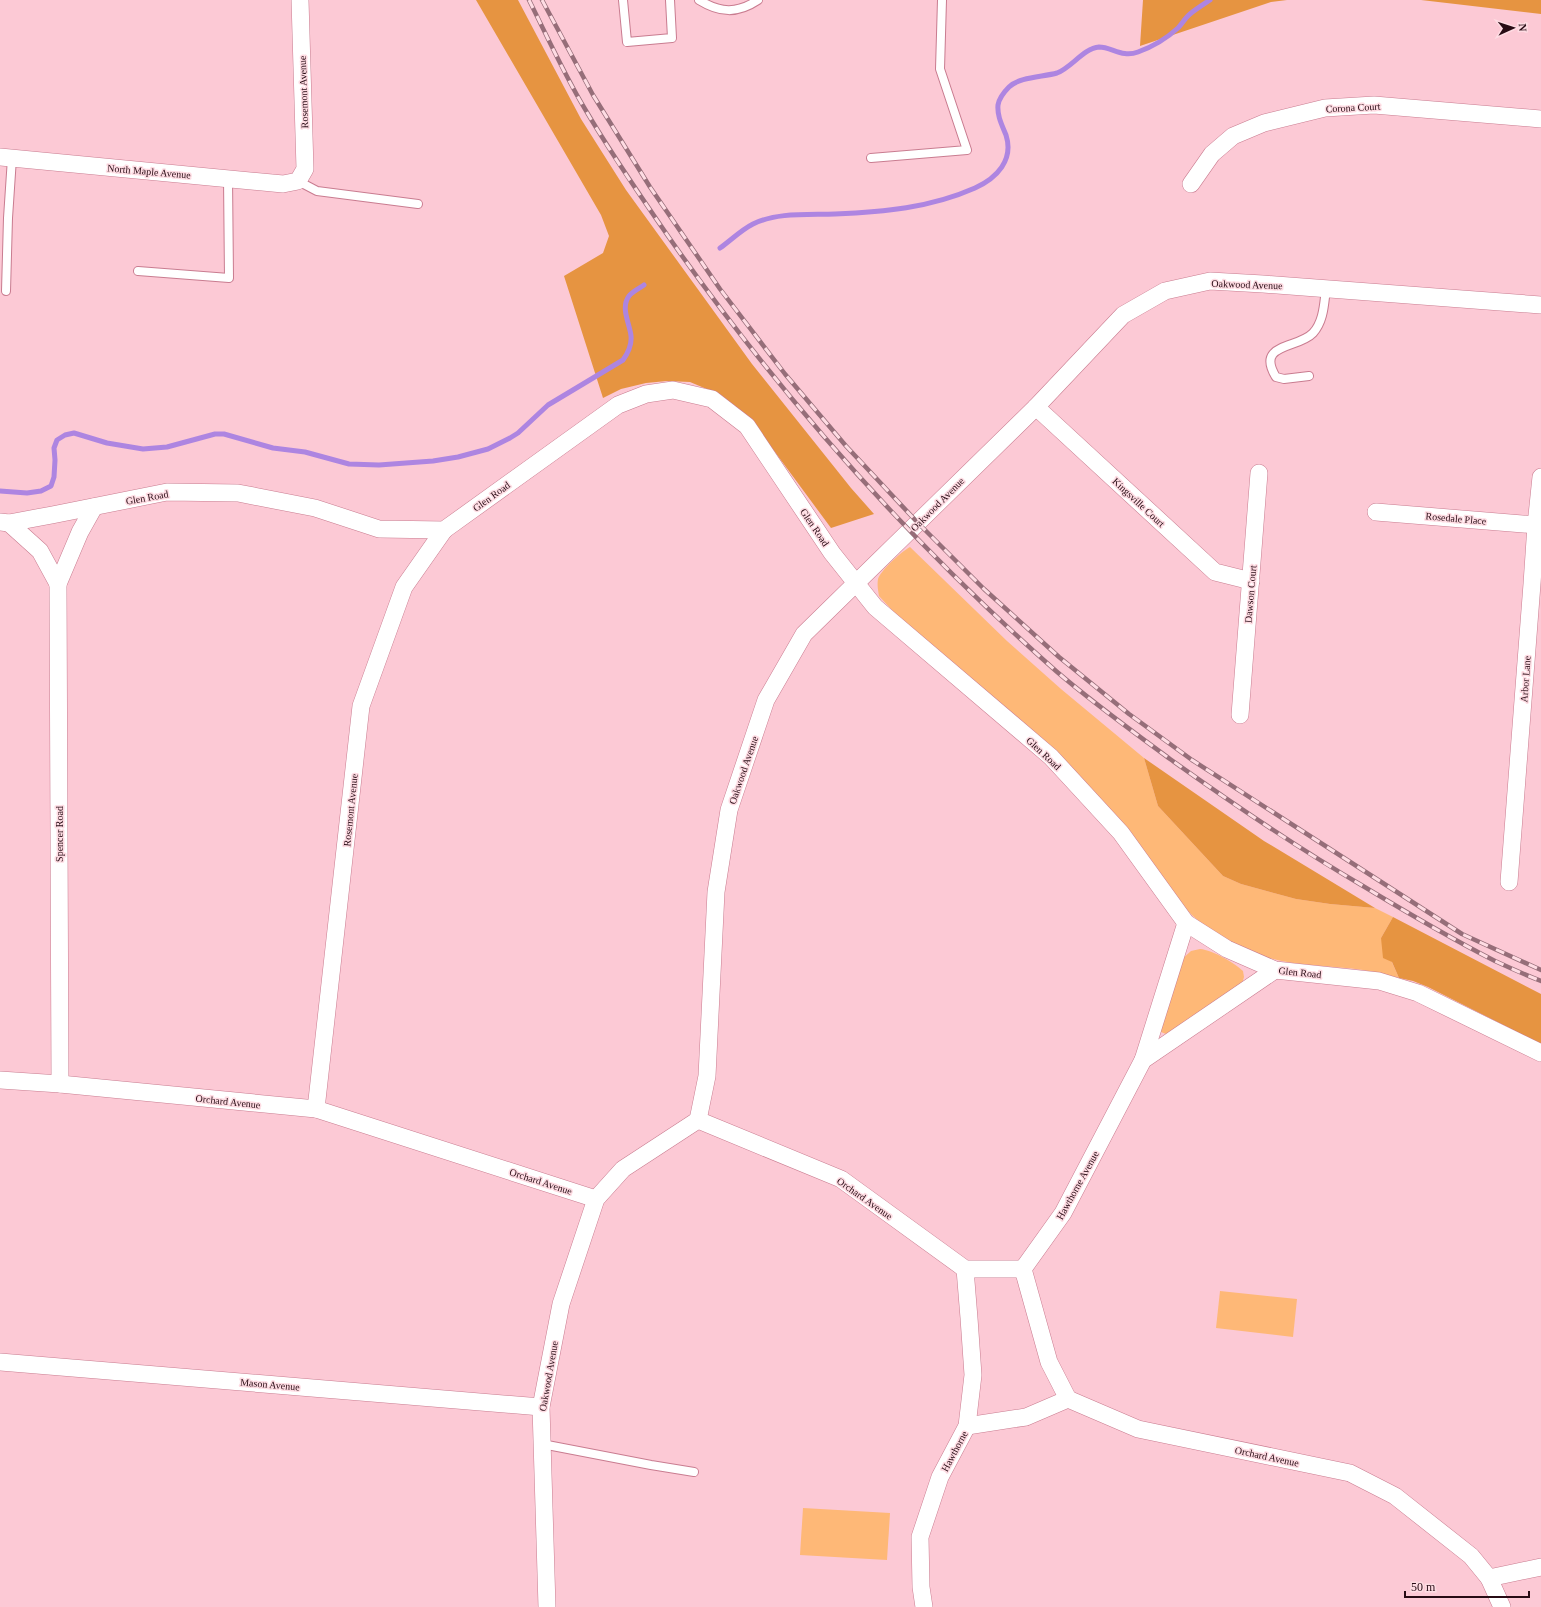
<svg xmlns="http://www.w3.org/2000/svg" width="1541" height="1607" font-family="Georgia,serif">
  <rect width="100%" height="100%" fill="#fcc9d5"/>
  <g fill="#feb877">
    <path d="M910,547L1007,641L1061,689L1144,758L1158,806L1223,876L1241,884L1296,899L1330,904L1375,908L1393,917L1381,938L1399,978C1387,975 1375,972 1363,970C1331,965 1298,967 1266,957C1241,950 1204,929 1186,909L1108,808L1081,777L1044,741L1009,710L916,636L879,596C878,590 877,585 878,579C881,570 901,552 910,547Z"/>
    <path d="M1200,949C1213,950 1234,963 1243,971L1244,977L1242,984L1166,1034L1161,1032L1160,1026L1180,961L1191,951Z"/>
    <path d="M1220,1291L1297,1299L1293,1337L1216,1328Z"/>
    <path d="M803,1508L890,1513L887,1560L800,1555Z"/>
  </g>
  <g fill="#e69441">
    <path d="M476,0H518L581,119L626,190L752,364L851,488L874,514L831,528L752,421L721,395L690,382L667,381L646,383L621,389L603,398L564,276L603,253L609,236L601,215Z"/>
    <path d="M1143,0H1287L1271,2L1140,46Z"/>
    <path d="M1421,0H1541V14Z"/>
    <path d="M1144,758L1264,841L1375,908L1330,904L1296,899L1241,884L1223,876L1158,806Z"/>
    <path d="M1393,917L1541,994V1044L1428,987L1413,981L1399,978L1392,962L1383,958L1381,938Z"/>
  </g>
  <g fill="none" stroke-linecap="round" stroke-linejoin="round">
    <g stroke="#ad85e1" stroke-width="5">
      <path d="M720,248C730,241 741,230 753,224C777,212 809,215 835,214C883,212 930,208 975,188C997,178 1014,160 1006,135C1002,125 997,116 998,105C999,99 1005,91 1009,87C1019,77 1043,77 1057,73C1071,68 1084,48 1099,47C1112,47 1122,58 1138,52C1152,47 1167,38 1178,28C1182,24 1185,18 1190,14C1196,9 1204,4 1210,0"/>
      <path d="M0,491L27,493L41,491L51,486L54,477L55,460L54,448L57,440L65,435L74,433L107,443L143,449L167,447L215,434H224L273,448L305,452L349,464L379,465L433,461L458,457L488,449L510,438L518,433L548,405L623,360C628,353 632,346 631,336C630,324 620,308 629,296C632,292 640,288 644,285"/>
    </g>
    <defs>
      <g id="service">
        <path d="M623,0L627,42L672,38L670,0"/>
        <path d="M699,0C720,13 737,14 758,0"/>
        <path d="M871,158L967,150L940,69L942,0"/>
        <path d="M298,181L317,191L418,204"/>
        <path d="M138,271L229,278L228,178"/>
        <path d="M6,291L8,218L12,158"/>
        <path d="M1309,376L1284,379L1276,377C1255,343 1298,349 1313,333C1324,321 1324,303 1326,289"/>
        <path d="M542,1444L651,1465L694,1472"/>
      </g>
      <g id="minor">
        <path d="M0,157L283,184L298,181L305,169L300,0"/>
        <path d="M1191,184L1212,154L1233,136L1264,123L1325,108L1374,105L1541,119"/>
        <path d="M1036,407L1215,572L1251,581"/>
        <path d="M1376,512L1536,525"/>
        <path d="M0,522L9,523L52,515L167,492L238,493L315,508L379,529L444,530L618,405L646,394L673,390L712,399L747,426L832,553L875,607L1051,757L1121,833L1186,923L1227,949L1275,970L1379,981L1418,993L1541,1053"/>
        <path d="M9,523L40,551L58,584"/>
        <path d="M1240,715L1259,473"/>
        <path d="M1509,882L1532,584L1536,525L1541,477"/>
        <path d="M1143,1060L1186,923"/>
        <path d="M0,1080L60,1084L316,1109L596,1199"/>
        <path d="M60,1084L58,584L80,532L94,507"/>
        <path d="M316,1109L361,706L404,587L444,530"/>
        <path d="M698,1120L707,1076L716,892L729,810L766,700L804,634L1036,407L1123,315L1165,291L1210,281L1263,284L1541,305"/>
        <path d="M698,1120L841,1179L965,1269H1023"/>
        <path d="M0,1362L541,1407"/>
        <path d="M1068,1399L1049,1362L1023,1269L1063,1213L1143,1060L1275,970"/>
        <path d="M967,1426L1026,1417L1068,1399L1138,1429L1350,1473L1395,1496L1471,1556L1489,1578L1541,1567"/>
        <path d="M1489,1578L1502,1607"/>
        <path d="M547,1607L541,1407L561,1304L596,1199L623,1169L698,1120"/>
        <path d="M924,1607L921,1587L920,1537L940,1477L967,1426L973,1375L969,1318L965,1269"/>
      </g>
    </defs>
    <use href="#service" stroke="#c97c90" stroke-width="10"/>
    <use href="#minor" stroke="#c97c90" stroke-width="18"/>
    <use href="#service" stroke="#fff" stroke-width="8"/>
    <use href="#minor" stroke="#fff" stroke-width="17"/>
    <defs>
      <g id="rail">
        <path d="M529,0C547,36 564,74 585,109C610,152 639,194 668,236C779,395 910,542 1056,671C1092,702 1132,731 1170,759C1233,804 1296,847 1363,886C1406,912 1450,938 1495,961C1510,968 1526,975 1541,981"/>
        <path d="M542,0L593,95L650,187L720,289L785,374L846,446L918,523L984,589L1059,657L1129,714L1192,760L1462,934L1541,970"/>
      </g>
    </defs>
    <use href="#rail" stroke="#966e79" stroke-width="4.5"/>
    <use href="#rail" stroke="#fedce3" stroke-width="3" stroke-dasharray="9" stroke-linecap="butt"/>
  </g>
  <g text-anchor="middle" stroke-width="3" stroke-linejoin="round" paint-order="stroke">
    <g font-size="10" fill="#270b14" stroke="#fedce3">
      <text transform="translate(303 92) rotate(-92)" y="4">Rosemont Avenue</text>
      <text transform="translate(1353 107) rotate(-3)" y="4">Corona Court</text>
      <text transform="translate(149 171) rotate(5)" y="4">North Maple Avenue</text>
      <text transform="translate(1247 284) rotate(2)" y="4">Oakwood Avenue</text>
      <text transform="translate(491 496) rotate(-36)" y="4">Glen Road</text>
      <text transform="translate(147 497) rotate(-10)" y="4">Glen Road</text>
      <text transform="translate(1139 502) rotate(43)" y="4">Kingsville Court</text>
      <text transform="translate(937 504) rotate(-45)" y="4">Oakwood Avenue</text>
      <text transform="translate(1456 518) rotate(5)" y="4">Rosedale Place</text>
      <text transform="translate(815 527) rotate(56)" y="4">Glen Road</text>
      <text transform="translate(1250 594) rotate(-85)" y="4">Dawson Court</text>
      <text transform="translate(1525 679) rotate(-86)" y="4">Arbor Lane</text>
      <text transform="translate(1044 753) rotate(43)" y="4">Glen Road</text>
      <text transform="translate(743 770) rotate(-71)" y="4">Oakwood Avenue</text>
      <text transform="translate(350 810) rotate(-84)" y="4">Rosemont Avenue</text>
      <text transform="translate(59 834) rotate(-90)" y="4">Spencer Road</text>
      <text transform="translate(1300 972) rotate(6)" y="4">Glen Road</text>
      <text transform="translate(228 1101) rotate(6)" y="4">Orchard Avenue</text>
      <text transform="translate(541 1181) rotate(18)" y="4">Orchard Avenue</text>
      <text transform="translate(1077 1185) rotate(-61)" y="4">Hawthorne Avenue</text>
      <text transform="translate(865 1198) rotate(35)" y="4">Orchard Avenue</text>
      <text transform="translate(548 1376) rotate(-80)" y="4">Oakwood Avenue</text>
      <text transform="translate(270 1384) rotate(5)" y="4">Mason Avenue</text>
      <text transform="translate(954 1451) rotate(-62)" y="4">Hawthorne</text>
      <text transform="translate(1267 1456) rotate(12)" y="4">Orchard Avenue</text>
    </g>
  </g>
  <g transform="translate(1513 28) rotate(87)" stroke="#fedce3" stroke-width="3" paint-order="stroke">
  <path d="M0-3L7 15L0 10L-7 15Z" fill="#270b14"/>
  <text y="-6" font-size="11" font-weight="bold" text-anchor="middle" fill="#270b14">N</text>
  </g>
  <path d="M1405 1591v6h124v-6" fill="none" stroke="#270b14" stroke-width="2"/>
  <text x="1411" y="1591" font-size="12" fill="#270b14" stroke="#fedce3" stroke-width="3" paint-order="stroke">50 m</text>
</svg>
